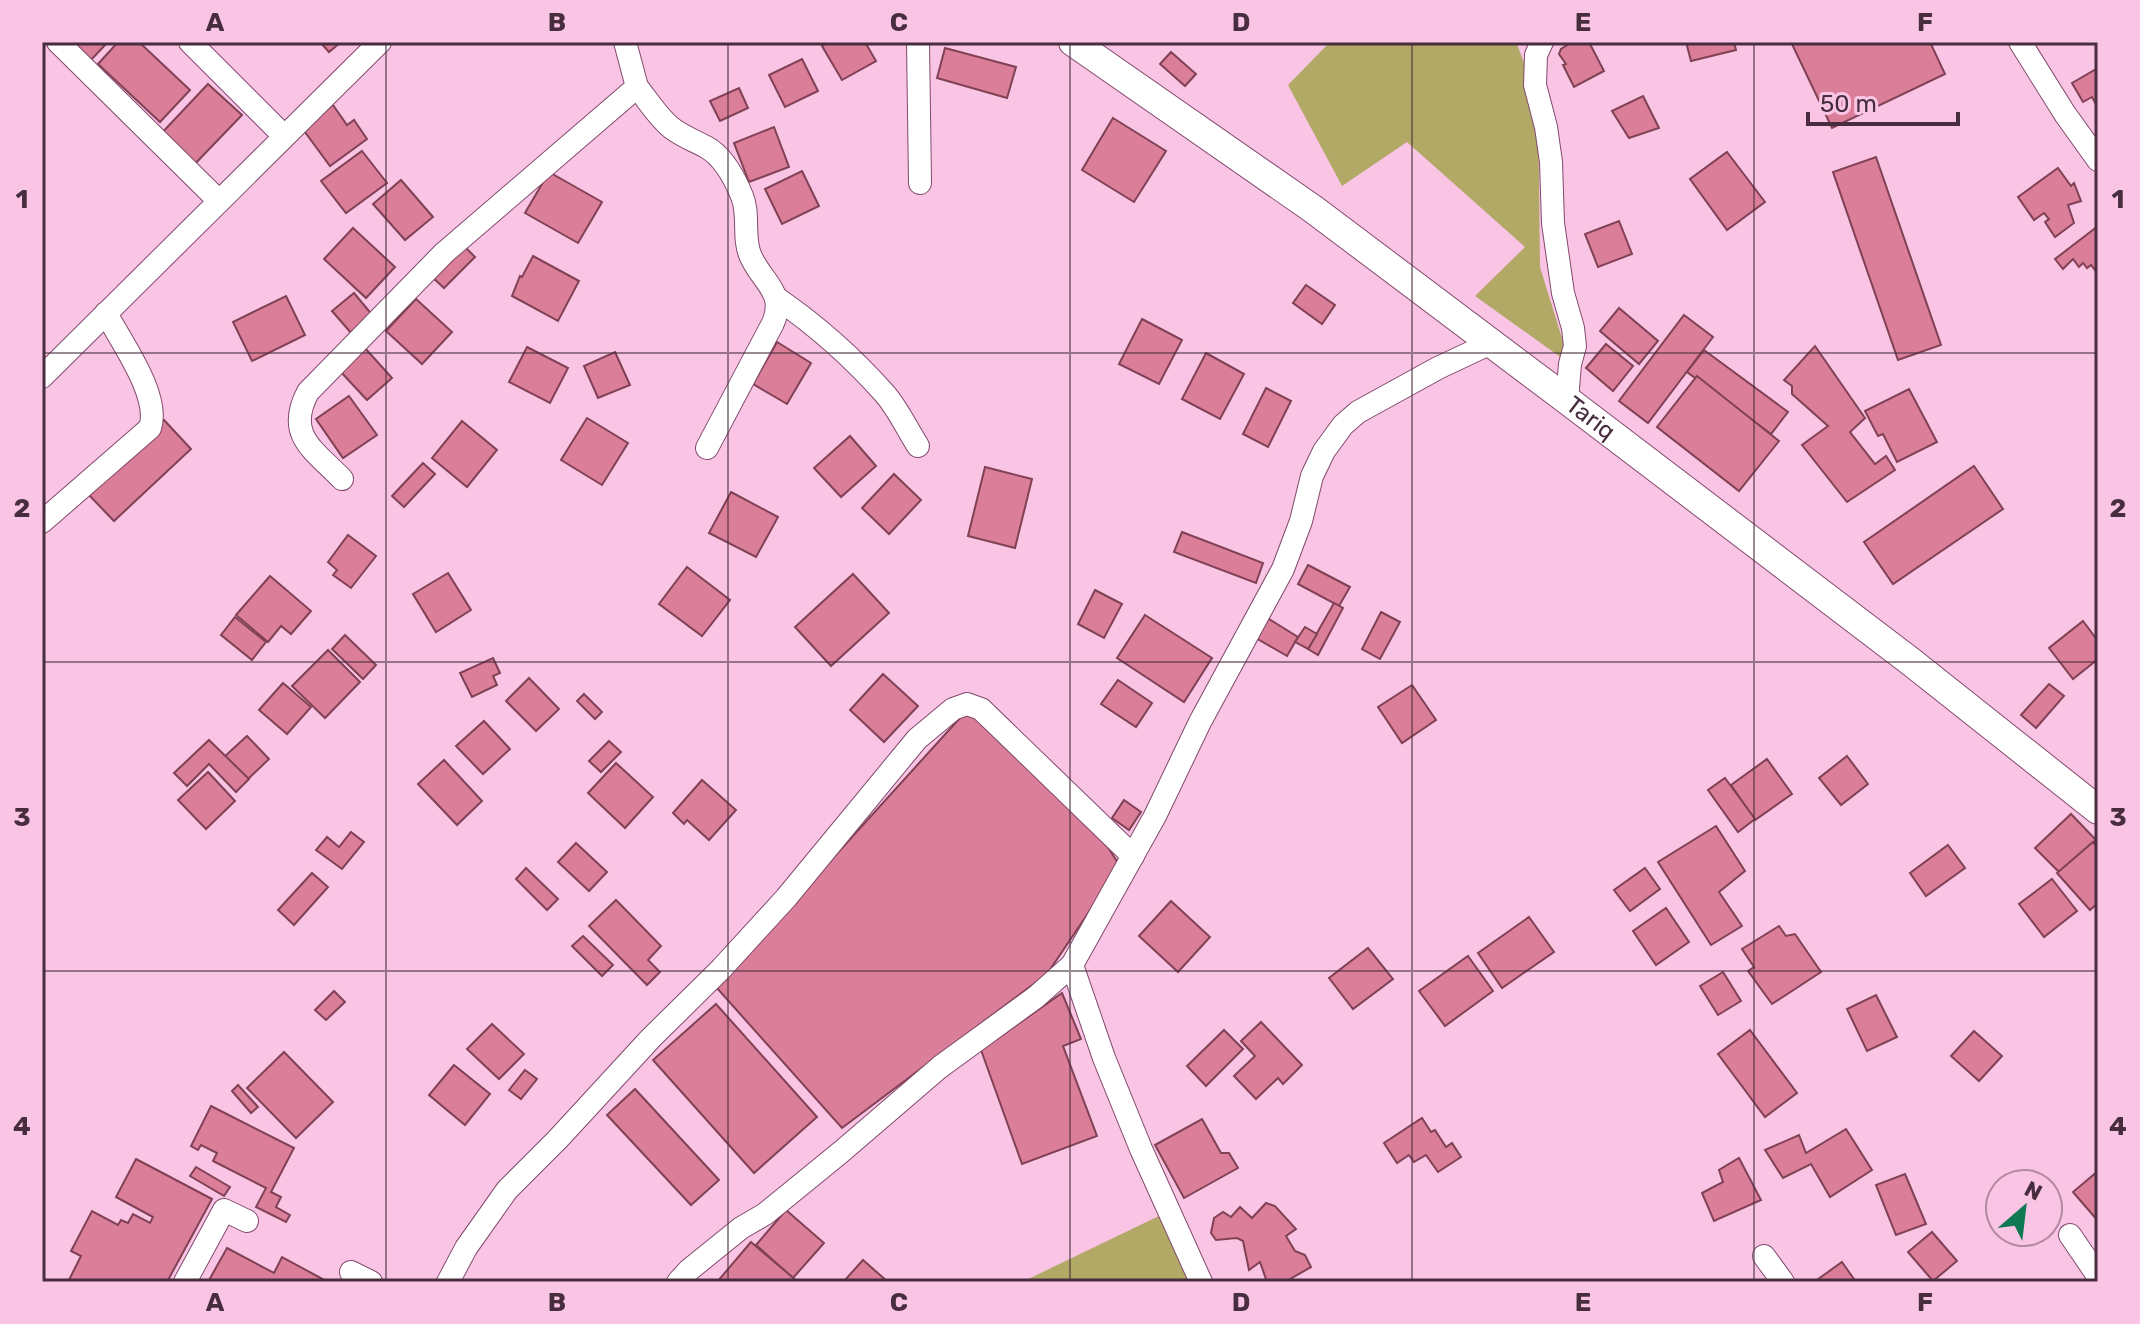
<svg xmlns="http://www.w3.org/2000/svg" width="2140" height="1324" font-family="Rubik,sans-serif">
  <rect width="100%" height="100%" fill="#fac5e5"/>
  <g fill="#b2a967">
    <path d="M1330,42H1516L1538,98L1540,267L1570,364L1475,296L1525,247L1407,142L1342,186L1288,85Z"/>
    <path d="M1161,1215L1192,1282H1022Z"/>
  </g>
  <g fill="#db7e99" stroke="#804154" stroke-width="2">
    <path d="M65,42H108L88,63Z"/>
    <path d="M118,42H139L190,90L160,122L98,64Z"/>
    <path d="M320,42H341L329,52Z"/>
    <path d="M829,42H865L876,61L842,80L822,46Z"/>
    <path d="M1572,42H1589L1604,71L1574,87L1563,65L1566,64L1559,54L1561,49Z"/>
    <path d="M1686,42H1734L1736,50L1691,61Z"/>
    <path d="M1791,42H1930L1945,74L1832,128Z"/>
    <path d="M945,48L1016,67L1007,98L937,78Z"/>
    <path d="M1171,52L1196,74L1185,86L1160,64Z"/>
    <path d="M802,59L818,91L785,107L769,75Z"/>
    <path d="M2098,68V108L2092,97L2083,102L2072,83Z"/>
    <path d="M208,84L242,115L190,169L157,138Z"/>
    <path d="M739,88L748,108L720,121L710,101Z"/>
    <path d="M1643,96L1659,128L1629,138L1612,111Z"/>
    <path d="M333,105L347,125L354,120L367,139L330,166L302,128Z"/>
    <path d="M1113,118L1166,151L1134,202L1082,170Z"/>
    <path d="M774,127L789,167L749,182L734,143Z"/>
    <path d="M362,151L387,183L346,213L321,181Z"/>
    <path d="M1727,152L1765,202L1727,230L1690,179Z"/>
    <path d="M1876,157L1941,345L1898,360L1833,172Z"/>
    <path d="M2058,168L2071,186L2074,183L2081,201L2068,205L2074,223L2055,237L2045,222L2049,219L2044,213L2034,220L2018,197Z"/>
    <path d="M802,171L819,206L782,224L765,189Z"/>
    <path d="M549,172L602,202L578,243L525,213Z"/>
    <path d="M401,180L433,217L405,240L373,204Z"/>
    <path d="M1619,221L1632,254L1598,267L1585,234Z"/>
    <path d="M2098,226V274L2091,265L2087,268L2083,263L2079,267L2073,259L2063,269L2055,259Z"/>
    <path d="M353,228L395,267L366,298L324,259Z"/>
    <path d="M462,244L475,257L444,288L431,276Z"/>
    <path d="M533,256L579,281L558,321L512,296L520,276L522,277Z"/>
    <path d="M1306,285L1335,305L1322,324L1293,303Z"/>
    <path d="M354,293L373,316L352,334L332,311Z"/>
    <path d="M286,296L305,335L252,361L233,322Z"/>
    <path d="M416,299L452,332L422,364L386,331Z"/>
    <path d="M1619,308L1658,341L1639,364L1600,331Z"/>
    <path d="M1684,315L1713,337L1648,423L1619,401Z"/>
    <path d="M1142,319L1182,340L1159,384L1119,364Z"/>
    <path d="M777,342L811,363L787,404L753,384Z"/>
    <path d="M1606,344L1633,366L1613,391L1586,368Z"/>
    <path d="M1815,346L1865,418L1850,432L1875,464L1886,456L1895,470L1847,502L1802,445L1828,426L1792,394V386L1784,380Z"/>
    <path d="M364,347L392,378L367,400L339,370Z"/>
    <path d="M527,347L568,368L550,403L509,382Z"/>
    <path d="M1704,350L1788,412L1771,434L1687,372Z"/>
    <path d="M615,352L630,385L598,398L584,366Z"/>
    <path d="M1206,353L1244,374L1220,419L1182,399Z"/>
    <path d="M1697,376L1779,441L1739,491L1657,427Z"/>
    <path d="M1266,388L1291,401L1268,447L1243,434Z"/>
    <path d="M1909,389L1937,442L1897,462L1883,434L1878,436L1865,411Z"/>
    <path d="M349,396L377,435L343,458L316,419Z"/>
    <path d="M587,418L628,443L602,485L561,460Z"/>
    <path d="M164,420L191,449L114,521L87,493Z"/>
    <path d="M462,421L497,450L467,487L432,458Z"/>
    <path d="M850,436L876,466L841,497L814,468Z"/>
    <path d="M423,463L435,474L404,507L392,496Z"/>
    <path d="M1974,466L2003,509L1893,584L1864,542Z"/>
    <path d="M985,467L1032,479L1015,548L968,536Z"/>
    <path d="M894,474L921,500L889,534L862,508Z"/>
    <path d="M731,492L778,517L756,557L709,533Z"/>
    <path d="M1182,532L1263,563L1256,583L1174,552Z"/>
    <path d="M348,535L376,556L351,588L333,575L337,570L328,562Z"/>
    <path d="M1308,565L1350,587L1339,606L1298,584Z"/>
    <path d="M687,567L730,600L702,636L659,604Z"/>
    <path d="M448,573L471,610L436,632L413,594Z"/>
    <path d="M853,574L889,613L831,666L795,627Z"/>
    <path d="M270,576L311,611L291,634L281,626L268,642L236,615Z"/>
    <path d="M1095,590L1122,604L1104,638L1078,624Z"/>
    <path d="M1334,603L1343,608L1318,655L1308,649Z"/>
    <path d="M1381,612L1400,622L1380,659L1362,649Z"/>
    <path d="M1261,614L1298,637L1287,656L1249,634Z"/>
    <path d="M1145,615L1212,658L1184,702L1117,658Z"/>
    <path d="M235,617L266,642L252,660L221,635Z"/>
    <path d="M2083,621L2098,641V659L2073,679L2049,648Z"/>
    <path d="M1305,627L1317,634L1308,649L1295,642Z"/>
    <path d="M345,635L376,665L363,679L332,649Z"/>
    <path d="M328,650L360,682L325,718L292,686Z"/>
    <path d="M493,658L500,673L493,676L497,685L472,697L460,673Z"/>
    <path d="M883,674L918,706L884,742L850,710Z"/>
    <path d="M529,678L559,709L536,731L506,701Z"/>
    <path d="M1118,680L1152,703L1136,727L1101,704Z"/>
    <path d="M283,683L311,707L287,734L259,710Z"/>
    <path d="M2049,684L2064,696L2036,728L2021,715Z"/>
    <path d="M1412,685L1436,720L1402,743L1378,707Z"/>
    <path d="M584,694L602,712L595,719L577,701Z"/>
    <path d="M969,708L1107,846L1120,866L1047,974L842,1128L716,987Z"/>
    <path d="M484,721L510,749L483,774L456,746Z"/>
    <path d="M247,736L269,759L246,781L224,757Z"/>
    <path d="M209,740L249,779L236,792L209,764L187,786L174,773Z"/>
    <path d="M609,741L621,752L601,772L589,761Z"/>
    <path d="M1847,756L1868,784L1841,805L1819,778Z"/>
    <path d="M1767,759L1792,794L1755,820L1731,785Z"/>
    <path d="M444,760L482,801L457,825L418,784Z"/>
    <path d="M616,763L653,797L625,828L588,793Z"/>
    <path d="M208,772L235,801L206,829L178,800Z"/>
    <path d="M1725,778L1755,819L1738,832L1708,790Z"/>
    <path d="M702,780L736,810L709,840L687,820L684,824L673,813Z"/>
    <path d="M1124,800L1141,812L1129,830L1112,818Z"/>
    <path d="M2071,814L2096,840L2061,874L2035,848Z"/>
    <path d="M1716,826L1745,871L1719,892L1742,926L1711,945L1658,862Z"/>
    <path d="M351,832L364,842L342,869L316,850L327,837L339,847Z"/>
    <path d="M2093,842L2098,848V903L2090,910L2057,873Z"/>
    <path d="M576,843L607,872L589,891L558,862Z"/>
    <path d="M1948,845L1965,868L1926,896L1910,873Z"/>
    <path d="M526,868L558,899L547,910L516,879Z"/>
    <path d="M1645,868L1660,889L1630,911L1614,890Z"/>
    <path d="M312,873L328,887L294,925L278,910Z"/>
    <path d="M2052,879L2077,911L2044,937L2019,904Z"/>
    <path d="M616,900L661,946L648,960L660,972L647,985L589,926Z"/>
    <path d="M1171,901L1210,937L1178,972L1139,936Z"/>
    <path d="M1666,908L1689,942L1656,965L1633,931Z"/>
    <path d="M1529,917L1554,952L1502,988L1478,953Z"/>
    <path d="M1779,926L1786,936L1795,934L1821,972L1772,1004L1748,971L1754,967L1742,949Z"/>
    <path d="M583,936L613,965L602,976L572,946Z"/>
    <path d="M1368,948L1393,979L1353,1009L1329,978Z"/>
    <path d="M1468,956L1493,991L1445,1026L1419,991Z"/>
    <path d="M1723,972L1741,1001L1718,1015L1700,986Z"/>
    <path d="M334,991L345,1002L326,1020L315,1010Z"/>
    <path d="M1062,993L1081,1039L1063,1046L1097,1136L1022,1164L981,1050Z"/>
    <path d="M1876,995L1897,1037L1867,1051L1847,1009Z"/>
    <path d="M716,1004L817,1117L754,1173L653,1060Z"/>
    <path d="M1261,1022L1302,1065L1283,1084L1278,1078L1256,1099L1234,1076L1255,1056L1241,1041Z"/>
    <path d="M492,1024L524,1054L499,1079L467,1049Z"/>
    <path d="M1224,1030L1243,1049L1206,1086L1187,1066Z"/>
    <path d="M1750,1030L1797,1093L1765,1117L1718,1054Z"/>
    <path d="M1974,1031L2002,1056L1979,1081L1951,1056Z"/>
    <path d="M284,1052L333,1102L296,1138L247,1088Z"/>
    <path d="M454,1065L490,1094L465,1125L429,1095Z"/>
    <path d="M525,1070L537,1079L521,1099L509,1090Z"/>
    <path d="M238,1085L258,1107L251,1113L232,1091Z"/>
    <path d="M635,1089L719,1180L691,1205L607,1115Z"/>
    <path d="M211,1106L294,1148L271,1192L281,1197L276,1207L290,1215L286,1222L256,1207L266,1188L213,1161L217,1153L201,1145L198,1150L191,1146Z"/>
    <path d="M1422,1118L1431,1132L1435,1130L1446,1147L1452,1143L1461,1157L1438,1172L1426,1155L1414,1162L1409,1155L1397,1163L1384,1143Z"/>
    <path d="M1202,1119L1221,1153H1229L1238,1168L1184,1198L1155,1145Z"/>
    <path d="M1846,1129L1872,1170L1830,1197L1811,1164L1783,1178L1765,1150L1799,1135L1806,1153Z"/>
    <path d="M1739,1158L1761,1200L1714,1221L1702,1193L1723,1182L1719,1170Z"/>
    <path d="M136,1159L212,1199L167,1282H68L81,1256L71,1251L92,1211L118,1225L121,1220L128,1223L133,1214L150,1223L153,1217L116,1197Z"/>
    <path d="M196,1167L230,1187L224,1196L190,1176Z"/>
    <path d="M2033,1171L2043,1184H2015Z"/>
    <path d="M2098,1171V1221L2073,1192Z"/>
    <path d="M1905,1174L1926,1224L1896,1235L1876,1185Z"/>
    <path d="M2048,1191L2061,1209L2048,1218Z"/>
    <path d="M1266,1203L1275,1206L1296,1229L1286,1236L1295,1251L1305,1255L1311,1267L1285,1282H1267L1260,1262L1249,1270L1243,1241L1237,1238L1216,1240L1211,1233L1214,1218L1223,1212L1231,1217L1240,1207L1252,1218Z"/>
    <path d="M786,1210L824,1243L793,1278L756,1245Z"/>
    <path d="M1932,1232L1957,1261L1933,1281L1908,1252Z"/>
    <path d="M751,1242L798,1282H717Z"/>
    <path d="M227,1248L274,1273L282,1257L328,1282H208Z"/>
    <path d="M863,1260L888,1282H846L845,1280Z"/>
    <path d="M1842,1262L1856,1282H1814Z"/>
  </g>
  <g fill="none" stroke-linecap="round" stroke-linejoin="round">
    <defs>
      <g id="minor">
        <path d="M58,42L219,201"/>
        <path d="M190,42L284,136"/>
        <path d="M918,42L920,183"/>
        <path d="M1542,42L1536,55L1535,85L1546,127L1551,162L1553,223L1563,293L1573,328L1575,346L1570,364L1567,400"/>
        <path d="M2020,42L2065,114L2098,160"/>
        <path d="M637,87C648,100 659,119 673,129C684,137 695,141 706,147C723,156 735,179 742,196C750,215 742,238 751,257C763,283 786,293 773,323L707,448"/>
        <path d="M778,299C817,326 853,358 885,394C898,409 907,429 918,446"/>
        <path d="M42,377L380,42"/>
        <path d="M342,479C314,450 285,435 308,392L444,253L637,87L625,42"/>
        <path d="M42,522L150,428C161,396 121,342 106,313"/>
        <path d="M1072,965L1104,1058L1141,1149L1201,1282"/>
        <path d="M2070,1235L2098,1276"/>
        <path d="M1764,1256L1783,1282"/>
        <path d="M351,1272L371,1282"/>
        <path d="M185,1282L224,1210L247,1221"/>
        <path d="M448,1282L466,1248L507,1190L558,1139L651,1038L721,969L786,898L917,739L953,709L967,704L981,709L1133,856"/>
        <path d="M678,1282L689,1270L741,1228L765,1214L841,1152L940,1067L1036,997L1072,965L1155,816L1200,722L1283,569L1301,521L1312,476L1324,451L1343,425L1358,412L1438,368L1489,344"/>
      </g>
      <g id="major">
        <path id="s1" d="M1073,42L1313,209L1567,400L1910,661L2098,810"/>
      </g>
    </defs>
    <use href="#minor" stroke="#81496d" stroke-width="24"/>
    <use href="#major" stroke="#81496d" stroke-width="30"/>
    <use href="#minor" stroke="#fff" stroke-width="22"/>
    <use href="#major" stroke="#fff" stroke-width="28"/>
  </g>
  <path fill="none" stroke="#472d3d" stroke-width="2" stroke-opacity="0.55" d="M386,42V1282M728,42V1282M1070,42V1282M1412,42V1282M1754,42V1282M42,353H2098M42,662H2098M42,971H2098"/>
  <g text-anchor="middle" stroke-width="6" stroke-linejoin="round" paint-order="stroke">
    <g font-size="24" fill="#472d3d" stroke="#fac5e5">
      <text dy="8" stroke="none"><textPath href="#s1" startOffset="640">Tariq</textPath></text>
    </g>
  </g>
  <rect width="2140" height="1324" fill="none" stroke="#fac5e5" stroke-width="88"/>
  <g transform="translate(2024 1208) rotate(28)"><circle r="38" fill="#fac5e5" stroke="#b288a2" stroke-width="2"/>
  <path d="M0-6L14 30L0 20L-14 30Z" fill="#0e7953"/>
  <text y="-12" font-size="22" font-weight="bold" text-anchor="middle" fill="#472d3d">N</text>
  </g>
  <path d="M1808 112v12h150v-12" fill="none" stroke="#472d3d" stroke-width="4"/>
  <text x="1820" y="112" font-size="24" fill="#472d3d" stroke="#fac5e5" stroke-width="6" paint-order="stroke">50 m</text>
  <rect x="44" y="44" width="2052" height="1236" fill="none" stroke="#472d3d" stroke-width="3"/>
  <g font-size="26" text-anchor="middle" font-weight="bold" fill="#472d3d">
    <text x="215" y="31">A</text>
    <text x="557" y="31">B</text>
    <text x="899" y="31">C</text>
    <text x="1241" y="31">D</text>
    <text x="1583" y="31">E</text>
    <text x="1925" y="31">F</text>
    <text x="22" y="208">1</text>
    <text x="2118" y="208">1</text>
    <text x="22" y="517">2</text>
    <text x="2118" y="517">2</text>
    <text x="22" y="826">3</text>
    <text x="2118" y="826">3</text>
    <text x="22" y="1135">4</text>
    <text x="2118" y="1135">4</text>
    <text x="215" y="1311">A</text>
    <text x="557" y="1311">B</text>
    <text x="899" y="1311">C</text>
    <text x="1241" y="1311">D</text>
    <text x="1583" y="1311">E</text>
    <text x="1925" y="1311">F</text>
  </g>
</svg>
